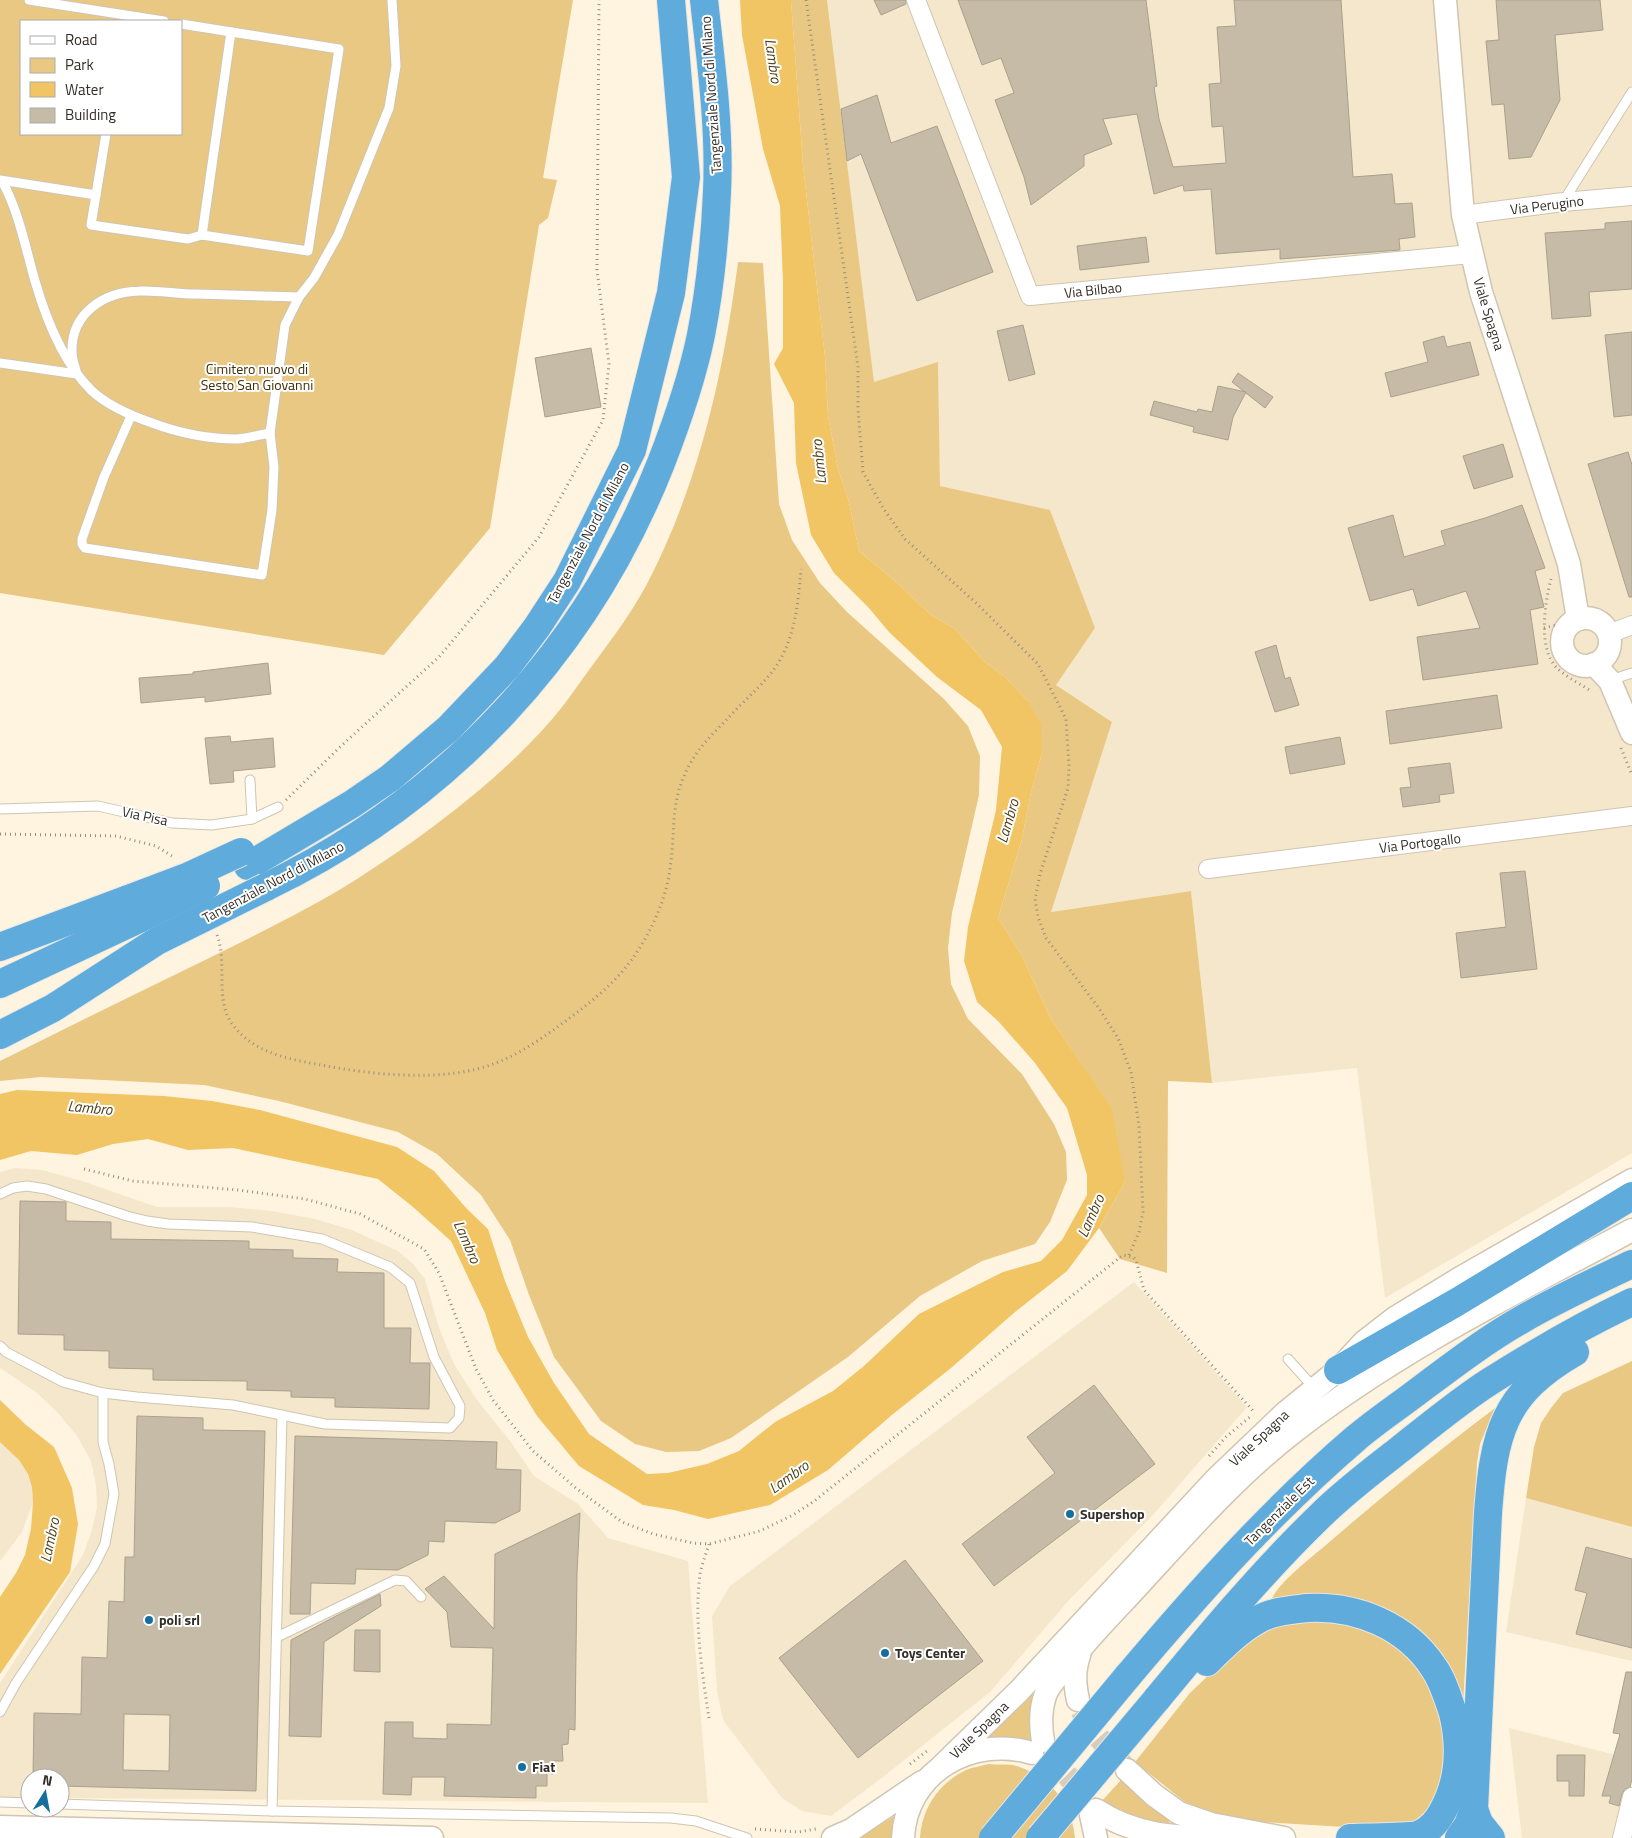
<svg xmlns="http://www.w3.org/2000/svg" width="1632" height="1838" font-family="'Titillium Web',sans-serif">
  <rect width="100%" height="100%" fill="#fff4df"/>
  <g fill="#f5e7cb">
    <path d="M827,0H1632V1153L1385,1298L1357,1068L1212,1083L1191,891L1050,912L1112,722L1056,685L1049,510L940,486L938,363L874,383Z"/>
    <path d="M15,1168L42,1170L82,1181L157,1207H229L272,1211L315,1219L352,1230L398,1251L413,1264L425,1279L439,1328L454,1364L477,1400L510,1441L534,1476L578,1504L608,1538L688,1561L708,1803L60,1798V1778H30V1798L0,1797V1683L83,1555L92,1530L97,1508L96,1485L91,1461L77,1436L58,1413L37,1393L0,1368V1172Z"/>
    <path d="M1134,1282L1247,1407L1153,1515L1069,1600L990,1692L883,1777L831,1816L802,1811L782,1798L723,1720L717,1691L712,1616L730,1586Z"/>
    <path d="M0,1442L19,1460L28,1474L32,1487L33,1502L22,1532L0,1561Z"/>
    <path d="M1526,1498L1632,1527V1661L1506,1632Z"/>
    <path d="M1509,1728L1632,1759V1779L1615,1838H1522Z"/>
  </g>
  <g fill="#e9c883" fill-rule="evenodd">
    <path d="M0,0H573L543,178L557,180L548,218L539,225L490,528L384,655L0,593ZM21,21H181V134H21Z"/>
    <path d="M791,0H827L874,382L938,362L940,486L1050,510L1095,628L1056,685L1112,722L1051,912L1191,891L1212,1083L1168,1081L1167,1273L1120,1259L1099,1228L1125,1182L1086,1071L1051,1019L1021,954L998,918L1022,839L1031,792L1042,753L1027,700L1006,678L984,661L955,629L931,615L895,581L859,551L849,502L838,469L828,416L825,357L803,165Z"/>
    <path d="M738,262L763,263L779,504L792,540L820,583L847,612L944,699L968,726L980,756L979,795L952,913L948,948L951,984L968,1019L1022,1074L1054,1124L1066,1152L1067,1180L1050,1222L1035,1244L982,1261L920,1296L848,1357L731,1438L699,1451L666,1452L635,1444L601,1421L554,1357L529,1295L510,1240L481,1195L437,1154L398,1132L279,1101L204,1085L41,1077L0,1081V1061C68,1027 135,994 203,961C255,935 308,910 357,879C424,836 493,785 546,726C563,708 577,686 592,666C614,636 636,607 652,574C701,476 724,369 738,262Z"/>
    <path d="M1632,1361V1527L1526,1498L1534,1447L1541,1423L1551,1408L1563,1393Z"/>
    <path d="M1495,1408L1480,1444L1477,1463L1463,1705L1342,1599L1317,1593L1271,1602C1274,1586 1312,1557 1326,1545C1381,1497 1437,1452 1495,1408Z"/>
    <path d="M1308,1615L1370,1625L1399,1645L1432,1681L1452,1761L1436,1802L1409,1826L1395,1830L1229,1820L1185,1802L1135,1762L1190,1693L1243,1642L1273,1622Z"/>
    <path d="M1046,1678L1032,1703L1029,1721L1032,1746L976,1742Z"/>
    <path d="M989,1764C997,1765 1006,1764 1013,1765C1048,1774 1072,1803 1075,1838H920C922,1808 939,1783 966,1770C973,1767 982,1766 989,1764Z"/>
    <path d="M1122,1779L1166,1816L1170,1824L1167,1827L1153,1828L1100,1803Z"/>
    <path d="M901,1812L895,1838H859Z"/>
  </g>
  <g fill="#f1c464">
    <path d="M740,0H791L803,165L825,357L828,416L838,469L849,502L859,551L895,581L931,615L955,629L984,661L1006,678L1027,700L1041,724L1042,753L1031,792L1022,839L998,918L1021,954L1051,1019L1112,1109L1125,1182L1099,1228L1067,1271L1015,1312L951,1368L893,1414L828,1470L770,1505L708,1519L674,1510L643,1505L579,1466L537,1416L497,1350L485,1313L451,1241L413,1207L378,1179L233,1148L188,1150L148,1139L113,1144L77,1155L31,1151L0,1160V1094L17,1090L164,1096L212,1101L260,1110L397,1147L434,1171L467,1209L488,1229L505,1281L528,1337L554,1383L589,1434L647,1474L668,1473L707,1464L739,1451L775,1422L833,1391L864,1366L919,1314L1003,1272L1041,1261L1062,1240L1087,1195V1175L1067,1108L1035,1063L999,1022L977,1002L964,961L968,927L996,810L1002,747L981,710L937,677L889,632L869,608L834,573L811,535L796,463L794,403L774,364L783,348V282L780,206L763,149L742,35Z"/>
    <path d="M0,1400L26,1425L54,1447L72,1488L78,1524L70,1572L0,1674V1597L16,1573L25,1555L31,1529L33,1502L32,1487L28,1474L19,1460L0,1442Z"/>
  </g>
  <g fill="#c5bba7" stroke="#aaa08d" fill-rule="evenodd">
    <path d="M874,0H906V4L881,15Z"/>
    <path d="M958,0H1146L1157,86L1154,87L1159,119L1173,167L1226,163L1223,126L1212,127L1209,84L1221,83L1217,27L1236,26L1234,0H1341L1353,177L1392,174L1395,204L1412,203L1415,237L1399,239L1400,250L1280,259V249L1216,254L1211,189L1184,191L1183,185L1154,194L1137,114L1103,119L1112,144L1084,155V166L1031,205L1024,177L995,100L1014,93L1001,58L982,65Z"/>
    <path d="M1496,0H1600L1603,30L1555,35L1560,100L1531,157L1509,159L1504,104L1492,105L1486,41L1499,40Z"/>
    <path d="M877,95L891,143L937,126L993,272L917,301L861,154L847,161L841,109Z"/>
    <path d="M1632,221V289L1589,292L1591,316L1552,319L1545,233L1605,229V223Z"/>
    <path d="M1146,237L1149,262L1080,270L1077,246Z"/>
    <path d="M1023,325L1035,374L1009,381L997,331Z"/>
    <path d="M1632,332V415L1614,417L1605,335Z"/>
    <path d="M1444,336L1447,347L1470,342L1479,375L1391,397L1385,373L1428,362L1423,342Z"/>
    <path d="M591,348L601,407L545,417L535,358Z"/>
    <path d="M1238,373L1273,397L1265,408L1232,382Z"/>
    <path d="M1218,386L1246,392L1233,417L1228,440L1193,432L1194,427L1150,415L1154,401L1197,412L1198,409L1212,412Z"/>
    <path d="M1503,444L1513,477L1474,489L1463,456Z"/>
    <path d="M1628,452L1632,465V597H1629L1588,464Z"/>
    <path d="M1522,505L1545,568L1535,571L1544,607L1530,610L1538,664L1423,680L1417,637L1480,628L1466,591L1418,606L1413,589L1370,601L1348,528L1393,515L1404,557L1445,545L1441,531L1485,518Z"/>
    <path d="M1276,645L1285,679L1290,677L1299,705L1275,712L1255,652Z"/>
    <path d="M268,663L271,694L205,702V697L141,703L139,678L193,674V672Z"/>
    <path d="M1497,695L1502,728L1390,744L1386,711Z"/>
    <path d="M230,736L231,742L273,738L275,767L233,771L234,782L210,784L205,738Z"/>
    <path d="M1340,737L1345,764L1290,774L1285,747Z"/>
    <path d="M1450,763L1454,793L1439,795L1440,802L1403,807L1400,788L1411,787L1408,768Z"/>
    <path d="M1525,871L1537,969L1461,978L1456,933L1506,927L1500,873Z"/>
    <path d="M20,1201L66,1202V1221L111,1222V1239L249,1241V1249L293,1250V1258L338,1259L337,1272L384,1273V1328H411L410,1363H430L429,1409L335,1407V1398L291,1397V1391L247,1390V1381L153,1380V1369L109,1368V1351L64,1350V1335L18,1334Z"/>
    <path d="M1094,1385L1155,1464L994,1586L962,1544L1055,1473L1027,1437Z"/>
    <path d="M137,1416L203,1418V1430L265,1431L256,1791L60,1786V1778H33L34,1713L81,1714L82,1657L107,1658L109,1601L124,1602L125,1557H134ZM124,1714L170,1715L169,1771L123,1770Z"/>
    <path d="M295,1436L497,1442L496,1469L521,1470L520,1511L495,1523L445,1521L444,1542L429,1541L428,1555L398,1570L356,1569L355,1584L311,1583L310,1614H290Z"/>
    <path d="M580,1513L577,1573L575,1730L569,1729L568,1744L562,1745L563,1761H553V1774L547,1773V1786H536V1798L444,1796L445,1777H412L411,1795L383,1794L385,1722H413V1738L447,1739V1724L491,1725L493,1648L451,1647L447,1612L425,1589L444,1576L494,1629L495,1554Z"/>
    <path d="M1586,1547L1632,1559V1648L1576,1634L1587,1593L1575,1590Z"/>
    <path d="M905,1560L983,1661L858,1758L779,1658Z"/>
    <path d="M380,1594L381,1606L324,1642L321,1737L289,1736L291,1640L336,1616Z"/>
    <path d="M355,1630H380V1672L354,1671Z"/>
    <path d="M1626,1672H1632V1779L1630,1787L1625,1789L1622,1794L1619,1806L1609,1803L1611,1796H1602L1620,1734L1613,1733Z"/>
    <path d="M1557,1755H1585L1584,1796H1569V1781H1557Z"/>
  </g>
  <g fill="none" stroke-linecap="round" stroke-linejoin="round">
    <g stroke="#d6cdba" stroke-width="22" stroke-dasharray="22 11" stroke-linecap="butt">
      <path d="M1081,1710L1093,1731L1123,1765"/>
      <path d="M1040,1756C1061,1766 1078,1784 1088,1806"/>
    </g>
    <defs>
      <g id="service">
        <path d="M29,0L164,21"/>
        <path d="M106,134L91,225L188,239L202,235L308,251L339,49L181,24"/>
        <path d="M0,180L96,195"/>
        <path d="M2,181C19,212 25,246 35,281C46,319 63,363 92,391C107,405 132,416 152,423C179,433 207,439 237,439C248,438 259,435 270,433"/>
        <path d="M1563,202L1632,92"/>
        <path d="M202,235L231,32"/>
        <path d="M0,363L77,374C75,367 72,359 72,352C71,313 104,292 139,291C158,290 177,294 196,294C231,295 265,296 299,297"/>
        <path d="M131,416L104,477L82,539V544L85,548L262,575L272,510L274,467L270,433L285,325L299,297L314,278L338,235L389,108L396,66L392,0"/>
        <path d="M1611,680L1632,673"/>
        <path d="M0,809L98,806L172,823L212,825L252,819L250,780"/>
        <path d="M252,819L278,807"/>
        <path d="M0,1194L13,1188L27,1186L46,1189L127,1216L147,1221L168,1224L252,1227L322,1239L390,1267L410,1283L434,1357L460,1406L459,1418L450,1428L325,1424L233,1405L137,1397L103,1393L63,1382L6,1352L0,1346"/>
        <path d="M1288,1359L1315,1389"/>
        <path d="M277,1637L395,1580L406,1581L421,1597"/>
        <path d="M0,1712L16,1683L94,1566L105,1544L114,1494L109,1464L103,1442V1393"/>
        <path d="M0,1802L30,1803"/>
        <path d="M60,1804L272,1811L671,1818L696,1821L747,1838"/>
        <path d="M272,1811L282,1415"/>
      </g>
      <g id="minor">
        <path d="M916,0L1030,296L1471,254"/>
        <path d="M1463,215L1563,202L1632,196"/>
        <path d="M1609,634L1632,625"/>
        <path d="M1208,869L1632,816"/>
        <path d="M1622,1838L1632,1797"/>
      </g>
      <g id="tertiary">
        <path d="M1445,0L1463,215L1481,292L1569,564L1578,619"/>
        <circle cx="1586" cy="642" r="24"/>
        <path d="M1594,664L1610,681L1632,733"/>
        <path d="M1078,1700C1074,1681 1074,1670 1080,1652"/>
        <path d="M1043,1741C1040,1724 1040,1709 1046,1693C1050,1684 1059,1675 1065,1667C1084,1644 1104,1622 1124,1601C1179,1542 1232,1479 1296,1430C1399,1350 1517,1292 1632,1230"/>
        <path d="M942,1766L1019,1691L1216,1479L1285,1413L1338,1370L1364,1342L1395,1318L1462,1277L1632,1180"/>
        <path d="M1127,1770L1154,1795L1179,1813L1211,1824L1284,1838"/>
        <path d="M1096,1810C1138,1838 1181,1837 1231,1838"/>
        <path d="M1091,1815L1096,1838"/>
        <path d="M0,1827L432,1838"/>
        <path d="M833,1838L851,1830L922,1782"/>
        <path d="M903,1838C906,1772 972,1735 1032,1753"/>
      </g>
      <g id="motorway">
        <path d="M248,866L352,804L390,778L449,728L507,667L537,627L567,581L632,450L671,293L686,177L671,0"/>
        <path d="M266,887C448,799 587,651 661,463C677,422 692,379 701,335C710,288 715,240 717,192C720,128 711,63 704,0"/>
        <path d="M0,947L128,899"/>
        <path d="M0,984L141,918"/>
        <path d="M0,1035L53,1008L157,941"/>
        <path d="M1338,1370L1457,1302L1632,1196"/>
        <path d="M1207,1662C1223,1646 1239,1630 1259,1619C1273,1611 1291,1610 1307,1608C1356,1605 1407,1626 1434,1668C1443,1681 1448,1698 1453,1713C1460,1742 1460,1771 1449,1798C1442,1814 1435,1828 1418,1835C1404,1838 1367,1837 1350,1838"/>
        <path d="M1127,1677C1198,1593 1271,1511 1355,1439C1376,1421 1399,1406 1421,1389C1453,1365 1486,1340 1521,1320C1557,1299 1594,1282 1632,1264"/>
        <path d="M1156,1700C1208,1637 1261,1573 1320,1516C1344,1492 1372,1471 1399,1450C1428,1427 1458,1402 1489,1382C1535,1353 1583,1325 1632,1302"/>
        <path d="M1474,1809L1479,1823L1491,1838"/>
        <path d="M1459,1838L1468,1825L1474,1809L1488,1513C1494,1434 1502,1394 1575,1352"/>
      </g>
    </defs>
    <use href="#service" stroke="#cfc5b1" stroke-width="11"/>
    <use href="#minor" stroke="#cfc5b1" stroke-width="20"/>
    <use href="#tertiary" stroke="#cfc5b1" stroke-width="25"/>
    <use href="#motorway" stroke="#e7e6e5" stroke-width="30"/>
    <g stroke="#958e7f" stroke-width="3" stroke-dasharray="1 4" stroke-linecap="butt">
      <path d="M806,0L858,367V409L863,472L883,508L905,539L976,603L1038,664L1066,719L1069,766L1068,788L1040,874L1035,899L1038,917L1046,938L1098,1007L1118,1038L1131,1072L1139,1126L1143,1212L1139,1232L1129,1255"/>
      <path d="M1551,579C1545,603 1537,650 1558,669C1568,678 1580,684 1591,691"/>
      <path d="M1544,628L1561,624"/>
      <path d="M1621,748L1632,775"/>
      <path d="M286,800L341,746L439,657L539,537L603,420L609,364L597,270L599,0"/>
      <path d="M0,834L116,836L156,846L175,858"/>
      <path d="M217,935C228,964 214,1001 233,1025C254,1053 288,1059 321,1065C374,1075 445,1083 496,1063C524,1052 548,1034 571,1017C595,999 618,980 635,955C652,930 666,899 670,869C676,830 669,801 690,764C700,745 717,730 731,715C745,700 760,687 772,672C795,642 798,605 801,569"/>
      <path d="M84,1169L133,1181L238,1190L305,1199L360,1214L424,1249L439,1273L476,1369L493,1400L533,1451L577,1489L622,1522L653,1534L693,1543L709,1544L760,1531L793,1515L813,1502L1123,1255L1133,1257L1136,1260L1144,1290L1255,1413"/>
      <path d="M1209,1456L1226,1437L1251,1416"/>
      <path d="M709,1718C702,1673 694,1620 700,1574C702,1564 706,1554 709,1544"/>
      <path d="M910,1764L927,1751"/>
      <path d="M755,1829L798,1832L816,1829"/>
    </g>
    <use href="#service" stroke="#fff" stroke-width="9"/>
    <use href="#minor" stroke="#fff" stroke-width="18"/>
    <use href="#tertiary" stroke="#fff" stroke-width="22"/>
    <use href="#motorway" stroke="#5eabdc" stroke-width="28"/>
    <defs>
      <g id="motorway-bridge">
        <path d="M128,899L189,876L241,852"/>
        <path d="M141,918L206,886"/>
        <path d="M157,941L266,887"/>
        <path d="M993,1838L1127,1677"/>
        <path d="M1040,1838L1156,1700"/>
      </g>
    </defs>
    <use href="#motorway-bridge" stroke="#e7e6e5" stroke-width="30" stroke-linecap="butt"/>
    <use href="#motorway-bridge" stroke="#5eabdc" stroke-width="28"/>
  </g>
  <g fill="#156f9e" stroke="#fff" stroke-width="2">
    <circle cx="1070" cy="1514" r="5"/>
    <circle cx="149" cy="1620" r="5"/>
    <circle cx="885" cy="1653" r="5"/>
    <circle cx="522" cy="1767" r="5"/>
  </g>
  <g text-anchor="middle" stroke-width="4" stroke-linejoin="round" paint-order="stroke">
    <g font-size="14" fill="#332f27" stroke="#fff">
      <text transform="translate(711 95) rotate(-94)" y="5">Tangenziale Nord di Milano</text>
      <text transform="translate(1547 205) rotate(-7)" y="5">Via Perugino</text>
      <text transform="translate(1093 290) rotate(-6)" y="5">Via Bilbao</text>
      <text transform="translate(1489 314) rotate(73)" y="5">Viale Spagna</text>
      <text transform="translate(588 533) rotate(-62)" y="5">Tangenziale Nord di Milano</text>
      <text transform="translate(145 816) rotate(12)" y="5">Via Pisa</text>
      <text transform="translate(1420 843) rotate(-7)" y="5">Via Portogallo</text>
      <text transform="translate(273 882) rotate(-28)" y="5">Tangenziale Nord di Milano</text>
      <text transform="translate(1259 1438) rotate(-43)" y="5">Viale Spagna</text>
      <text transform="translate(1279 1511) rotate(-45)" y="5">Tangenziale Est</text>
      <text transform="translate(979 1730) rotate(-44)" y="5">Viale Spagna</text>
    </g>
    <g font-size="14" fill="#412f04" stroke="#fff">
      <text x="257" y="374">Cimitero nuovo di<tspan x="257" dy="16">Sesto San Giovanni</tspan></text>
    </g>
    <g font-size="14" font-weight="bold" fill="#332f27" stroke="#fff" text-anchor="start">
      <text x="1080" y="1519">Supershop</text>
      <text x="159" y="1625">poli srl</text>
      <text x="895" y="1658">Toys Center</text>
      <text x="532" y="1772">Fiat</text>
    </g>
    <g font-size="15" font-style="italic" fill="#534118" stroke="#fff">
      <text transform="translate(773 61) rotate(82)" y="5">Lambro</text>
      <text transform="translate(819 462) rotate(-96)" y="5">Lambro</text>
      <text transform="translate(1008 821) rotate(-74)" y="5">Lambro</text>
      <text transform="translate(90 1108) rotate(5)" y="5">Lambro</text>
      <text transform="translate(1091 1216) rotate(-66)" y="5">Lambro</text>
      <text transform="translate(467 1242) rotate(66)" y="5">Lambro</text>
      <text transform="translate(789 1477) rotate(-36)" y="5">Lambro</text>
      <text transform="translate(50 1540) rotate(-78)" y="5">Lambro</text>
    </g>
  </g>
  <rect x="20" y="20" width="162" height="115" fill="#ffffff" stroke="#adaca9"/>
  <rect x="30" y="36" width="25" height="8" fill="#ffffff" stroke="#adaca9"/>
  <text x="65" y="45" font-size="15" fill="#332f27">Road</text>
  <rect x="30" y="58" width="25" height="15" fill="#e9c883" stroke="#adaca9"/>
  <text x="65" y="70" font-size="15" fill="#332f27">Park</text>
  <rect x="30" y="82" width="25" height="15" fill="#f1c464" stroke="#adaca9"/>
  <text x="65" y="95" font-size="15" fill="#332f27">Water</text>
  <rect x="30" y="108" width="25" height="15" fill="#c5bba7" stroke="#adaca9"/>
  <text x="65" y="120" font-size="15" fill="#332f27">Building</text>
  <g transform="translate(45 1793) rotate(11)"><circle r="24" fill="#ffffff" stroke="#adaca9"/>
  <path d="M0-4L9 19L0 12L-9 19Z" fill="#156f9e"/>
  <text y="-8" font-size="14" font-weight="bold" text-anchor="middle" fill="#332f27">N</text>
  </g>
</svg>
